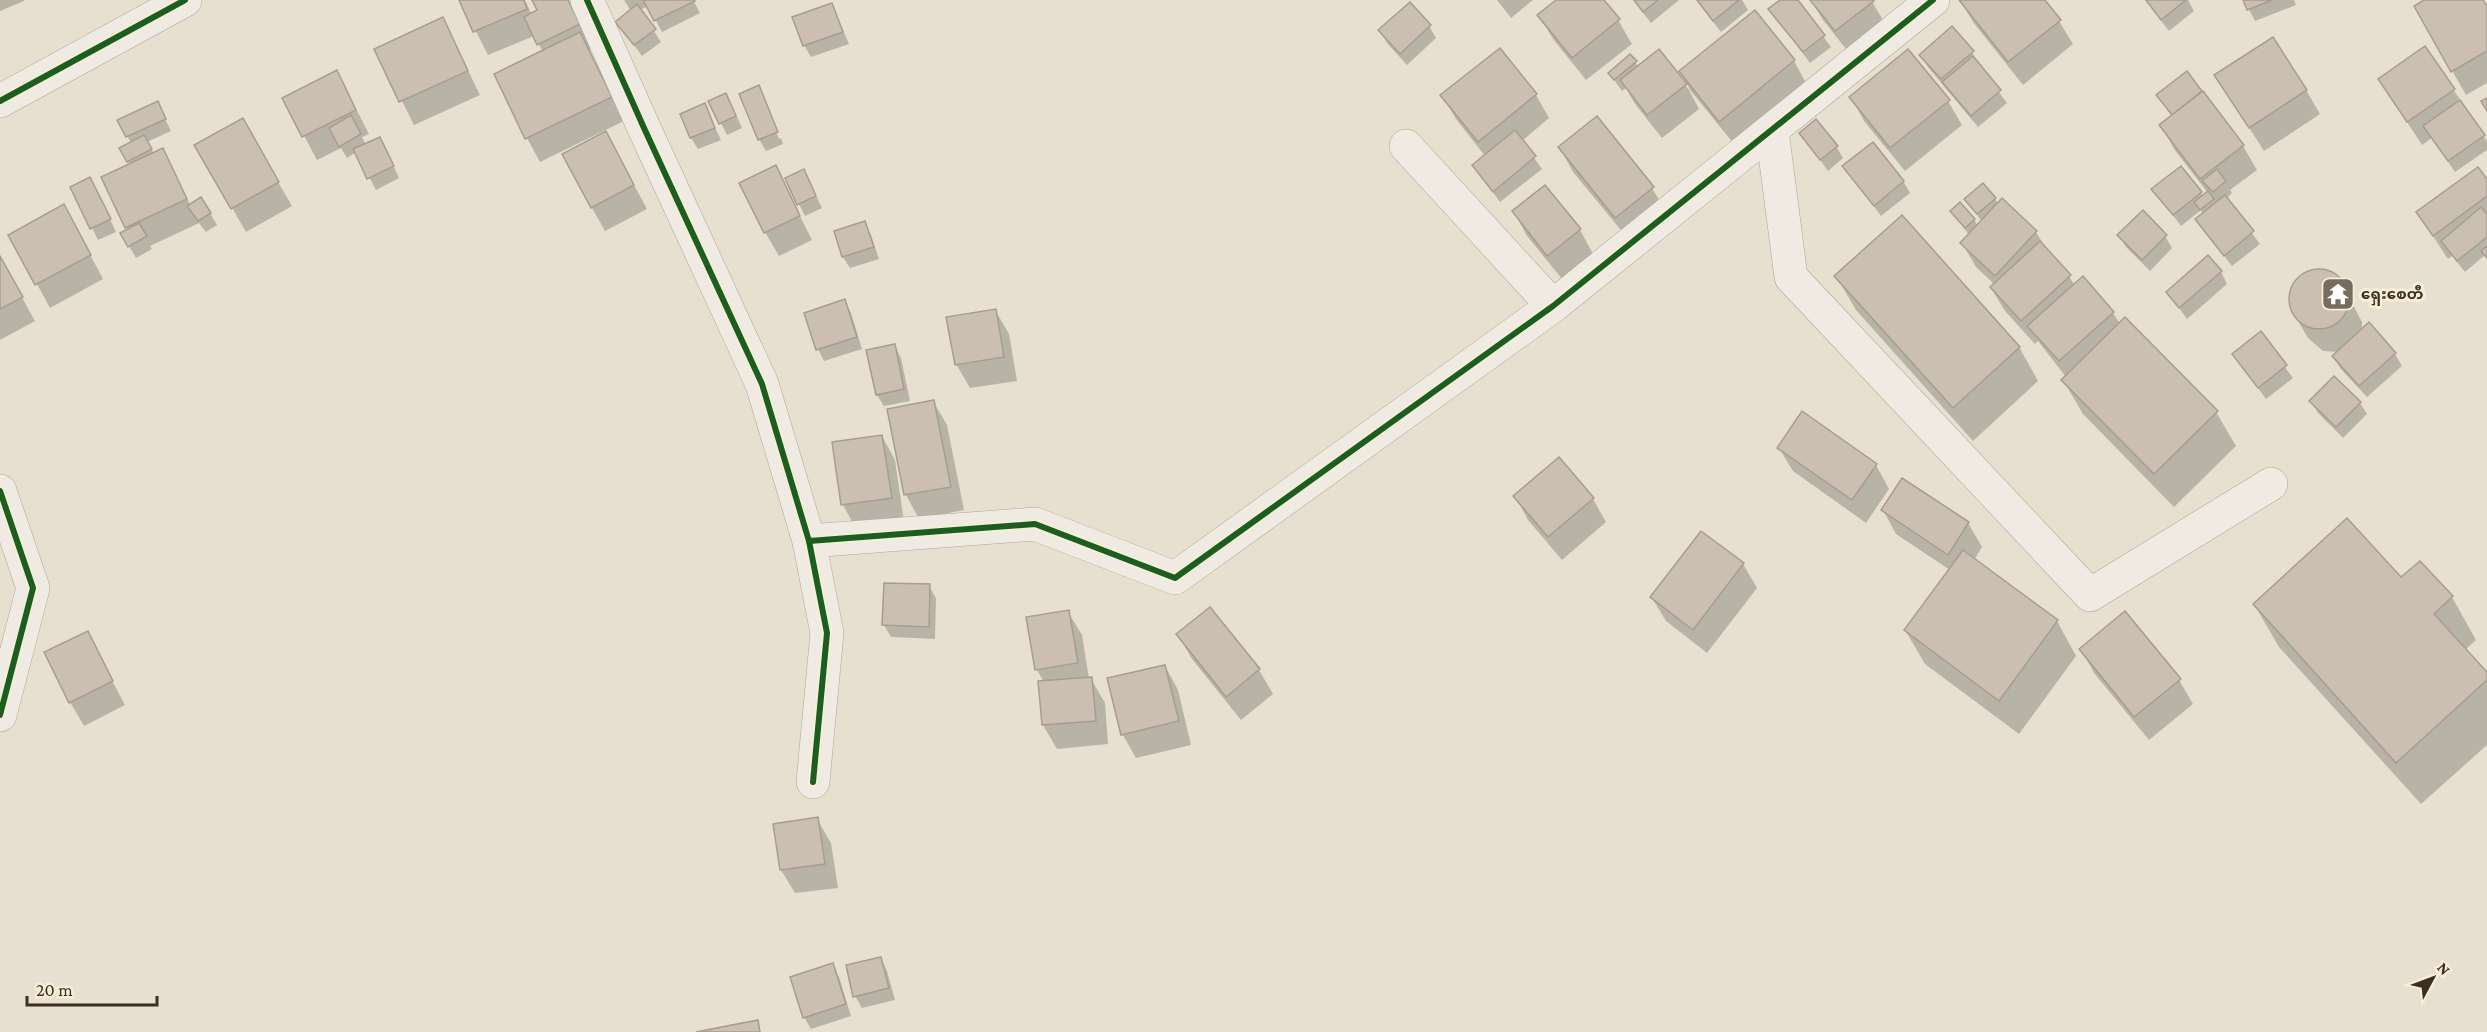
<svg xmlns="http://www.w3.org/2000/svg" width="2487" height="1032" font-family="'Crimson Pro','Noto Sans Myanmar',serif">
  <rect width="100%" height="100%" fill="#e7e0d1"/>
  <g fill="#0003">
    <path d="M0,0H24V1L0,11Z"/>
    <path d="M460,0H525L532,15L539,11L534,0H568L592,49L589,50L624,121L540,162L527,138L543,52L534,36L488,55Z"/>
    <path d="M624,0H693L700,13L662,32L648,6L640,10L661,42L642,56L617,22L631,11Z"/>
    <path d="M1497,0H1533L1511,18Z"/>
    <path d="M1558,0H1602L1618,20L1632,44L1586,80L1553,39L1539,15Z"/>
    <path d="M1633,0H1679L1651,23Z"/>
    <path d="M1696,0H1742L1748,10L1721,32Z"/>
    <path d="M1782,0H1796L1831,47L1810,63L1770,10Z"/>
    <path d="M1811,0H1871L1886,25L1850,54L1823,20Z"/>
    <path d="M1960,0H2043L2059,21L2073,44L2023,85L1973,22Z"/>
    <path d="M2145,0H2188L2194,11L2169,31Z"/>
    <path d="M2244,0H2294L2296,5L2255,21Z"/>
    <path d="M2427,0L2487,9V83L2466,95L2416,7Z"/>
    <path d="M832,4L849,44L811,57L804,45Z"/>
    <path d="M443,19L480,95L414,125L376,49Z"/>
    <path d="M1429,26L1436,38L1407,65L1387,43L1380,31Z"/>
    <path d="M1659,51L1689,90L1699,109L1662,138L1635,104L1626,88L1622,91L1610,74L1635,62L1639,67Z"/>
    <path d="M1972,52L1978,64L2007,103L1978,127L1928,67L1921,55Z"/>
    <path d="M1794,61L1807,85L1734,144L1690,90L1681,71Z"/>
    <path d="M337,72L369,134L362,137L366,145L386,150L399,178L376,190L356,152L347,158L341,148L317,160L284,98Z"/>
    <path d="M2186,73L2243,146L2257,170L2230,190L2232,193L2226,199L2260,244L2232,266L2197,220L2203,215L2201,210L2181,226L2153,189L2201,193L2203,197L2208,193L2174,149L2161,125L2172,117L2158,96Z"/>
    <path d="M2216,76L2306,90L2320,114L2264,151Z"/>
    <path d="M2380,80L2453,89L2487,141V150L2455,172L2432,138L2422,145Z"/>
    <path d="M1442,95H1536L1549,118L1522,141L1542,169L1500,202L1473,165L1485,156L1456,119Z"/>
    <path d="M1851,97L1948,101L1962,125L1905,171L1864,121Z"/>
    <path d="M762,98L779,139L781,138L783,144L766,151L759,139Z"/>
    <path d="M710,102L732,106L742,128L727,135Z"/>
    <path d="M157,103L171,131L147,142L154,154L162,150L191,206L210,213L217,225L206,232L199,223L150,246L152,249L136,258L122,234L128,231L126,227L130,165L121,148L131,143L119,121Z"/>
    <path d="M704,105L721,140L698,149L691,138Z"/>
    <path d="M1596,118L1652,188L1666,212L1630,241L1573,172L1560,148Z"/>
    <path d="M242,120L292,206L246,232L196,145Z"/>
    <path d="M1801,133L1836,146L1843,158L1828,171Z"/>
    <path d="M619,157L647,209L605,231L592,208Z"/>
    <path d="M1844,166L1903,181L1910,193L1881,216Z"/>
    <path d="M775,167L812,240L779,256L765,232Z"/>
    <path d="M2487,182V259L2485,255L2465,272L2452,256L2448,259L2417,212Z"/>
    <path d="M810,183L822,208L805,216L799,204Z"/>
    <path d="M72,187L96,190L116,232L98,240Z"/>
    <path d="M1545,187L1580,230L1593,254L1562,279L1527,236L1514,212Z"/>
    <path d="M1995,198L1998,205L2036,232L2047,250L2069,276L2075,286L2083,278L2113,313L2120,324L2216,412L2236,446L2174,507L2083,414L2063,380L2066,377L2038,341L2035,344L2005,311L1991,288L1995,285L1976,267L1962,243L1969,235L1952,211L1974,219L1978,227L1982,222L1966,199Z"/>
    <path d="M864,223L871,235L879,259L850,268L843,257Z"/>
    <path d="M77,230L103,279L50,308L37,284Z"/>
    <path d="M2119,235L2165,236L2172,248L2150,271L2126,247Z"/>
    <path d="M0,258L35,321L0,340Z"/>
    <path d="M2325,271L2333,274L2340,280L2362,322V331L2369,325L2395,354L2402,366L2367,397L2340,368L2333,356L2338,352L2323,351L2308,338L2294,314L2290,295L2298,278L2306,273Z"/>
    <path d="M2221,272L2227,284L2187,319L2168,292Z"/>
    <path d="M1836,276L2019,347L2038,381L1973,441L1856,310Z"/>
    <path d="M844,301L851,313L862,349L824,361L818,349L806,314Z"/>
    <path d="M995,310L1009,334L1017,381L970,388L956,364Z"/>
    <path d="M2260,334L2293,378L2266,399L2233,354Z"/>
    <path d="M895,346L901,358L910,401L884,406L877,395Z"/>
    <path d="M933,401L947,425L964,510L919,519L906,495L889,411Z"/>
    <path d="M2311,401L2360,403L2367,414L2343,438L2318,413Z"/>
    <path d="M882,436L895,460L904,522L856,529L843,505L834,443Z"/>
    <path d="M1779,448L1876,465L1889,489L1866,523L1793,471Z"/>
    <path d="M1515,496L1593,499L1606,522L1562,560L1528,520Z"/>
    <path d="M1883,510L1968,523L1982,547L1974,560L2057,621L2076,656L2019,734L1925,664L1905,630L1950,570L1896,534Z"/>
    <path d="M1743,564L1757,588L1707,653L1666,621L1652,598Z"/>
    <path d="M2401,579L2452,597L2476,640L2465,650L2487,675V745L2421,804L2279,647L2254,604Z"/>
    <path d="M929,586L936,598L935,639L891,637L884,625Z"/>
    <path d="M1068,612L1082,635L1089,679H1091L1105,703L1108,744L1057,749L1043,725L1040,683L1044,682L1037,670L1028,618Z"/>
    <path d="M87,633L125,705L84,726L70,702Z"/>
    <path d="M1178,635L1259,670L1273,694L1241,720L1192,659Z"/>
    <path d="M2081,649L2179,680L2193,704L2149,740L2094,673Z"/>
    <path d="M1165,666L1178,690L1191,745L1136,758L1123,735Z"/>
    <path d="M817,819L831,843L838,888L795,893L781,870Z"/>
    <path d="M881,959L887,971L895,1000L862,1008L855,996Z"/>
    <path d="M832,965L839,977L851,1016L811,1029L804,1017Z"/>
  </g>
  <g fill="#cbbfb2" stroke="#a89c90" stroke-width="1.5">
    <path d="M459,0H524L527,9L473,32Z"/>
    <path d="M532,0H568L580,24L537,45L524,17L537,10Z"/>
    <path d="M643,0H694L695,1L654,21Z"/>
    <path d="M1556,0H1604L1620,19L1572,58L1537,15Z"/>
    <path d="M1634,0H1658L1643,12Z"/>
    <path d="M1697,0H1739L1713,21Z"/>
    <path d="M1780,0H1798L1825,35L1803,52L1768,9Z"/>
    <path d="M1810,0H1873L1874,1L1835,31Z"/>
    <path d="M1959,0H2045L2061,20L2008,62Z"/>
    <path d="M2146,0H2186L2161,20Z"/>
    <path d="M2243,0H2272L2247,10Z"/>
    <path d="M2424,0H2483L2487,6V51L2451,72L2414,6Z"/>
    <path d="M1410,2L1431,25L1400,54L1378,30Z"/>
    <path d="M832,3L843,32L803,46L792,17Z"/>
    <path d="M637,4L656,29L634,45L615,22Z"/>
    <path d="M1755,10L1795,60L1719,122L1679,71Z"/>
    <path d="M443,17L468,71L399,102L374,49Z"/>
    <path d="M1952,26L1974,51L1941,79L1919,55Z"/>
    <path d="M580,32L612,97L525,139L494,74Z"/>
    <path d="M2273,37L2307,90L2249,128L2214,75Z"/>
    <path d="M2425,46L2455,89L2407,122L2378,79Z"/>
    <path d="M1500,48L1537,94L1478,142L1440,95Z"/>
    <path d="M1659,49L1687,84L1647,115L1620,80Z"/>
    <path d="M1908,49L1950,100L1890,148L1849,97Z"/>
    <path d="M1630,54L1637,61L1614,80L1608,73Z"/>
    <path d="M1973,56L2001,90L1971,116L1942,82Z"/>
    <path d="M337,70L356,110L302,137L282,98Z"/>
    <path d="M2187,71L2202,91L2172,115L2156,95Z"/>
    <path d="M759,85L778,132L758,140L739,94Z"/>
    <path d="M2203,91L2244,145L2200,179L2159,125Z"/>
    <path d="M726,93L736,116L719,124L708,101Z"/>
    <path d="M2487,98V111L2481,101Z"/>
    <path d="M2460,100L2485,135L2448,161L2423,126Z"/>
    <path d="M158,101L166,119L126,137L117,120Z"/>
    <path d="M705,103L715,128L690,138L680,114Z"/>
    <path d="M351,115L361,134L339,147L329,128Z"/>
    <path d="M1597,116L1654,187L1615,218L1558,147Z"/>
    <path d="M243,118L279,182L231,209L194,145Z"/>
    <path d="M1816,119L1838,146L1820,160L1799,133Z"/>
    <path d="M1515,130L1536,156L1493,192L1472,165Z"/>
    <path d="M606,131L634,185L591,208L562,154Z"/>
    <path d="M144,135L152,149L127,162L119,148Z"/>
    <path d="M380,137L394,166L367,179L353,149Z"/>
    <path d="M1873,142L1904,181L1874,206L1842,166Z"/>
    <path d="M163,148L187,199L125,228L101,177Z"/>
    <path d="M776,165L800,216L764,233L739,183Z"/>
    <path d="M2181,166L2202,192L2173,215L2151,189Z"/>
    <path d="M2478,167L2487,179V196L2433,236L2416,212Z"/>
    <path d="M804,169L816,196L797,205L785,178Z"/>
    <path d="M2217,169L2226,181L2213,192L2202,181Z"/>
    <path d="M90,177L111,219L90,229L70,187Z"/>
    <path d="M1983,183L1996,198L1977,214L1964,199Z"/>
    <path d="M1545,185L1581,229L1547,256L1512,211Z"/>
    <path d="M2208,191L2214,199L2200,210L2194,202Z"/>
    <path d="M2225,195L2254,231L2224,256L2195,219Z"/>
    <path d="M201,197L211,213L198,221L187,206Z"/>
    <path d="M2002,198L2037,231L1995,276L1960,243Z"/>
    <path d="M1960,202L1975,219L1965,228L1950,211Z"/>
    <path d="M64,204L91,255L35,285L8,235Z"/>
    <path d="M2481,207L2487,214V237L2457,261L2441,241Z"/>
    <path d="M2143,210L2167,235L2142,260L2117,235Z"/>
    <path d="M1902,215L2020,347L1953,408L1834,276Z"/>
    <path d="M865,221L874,247L842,257L834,231Z"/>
    <path d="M139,223L147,236L128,247L120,233Z"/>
    <path d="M2040,241L2071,275L2021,321L1990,287Z"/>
    <path d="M2487,246V258L2481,251Z"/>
    <path d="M2208,255L2222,271L2179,308L2166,292Z"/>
    <path d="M0,256L23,297L0,309Z"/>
    <circle cx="2319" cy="299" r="30"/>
    <path d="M2083,276L2114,312L2059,361L2027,326Z"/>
    <path d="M845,299L857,337L816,350L804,313Z"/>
    <path d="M996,309L1004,357L955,365L946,317Z"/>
    <path d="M2125,317L2218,411L2154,474L2061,380Z"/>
    <path d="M2369,322L2396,353L2359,386L2332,356Z"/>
    <path d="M2261,331L2287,365L2258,388L2232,354Z"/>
    <path d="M895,344L904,389L876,395L866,350Z"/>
    <path d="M2334,376L2361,402L2336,427L2309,401Z"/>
    <path d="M934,400L951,487L904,495L887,409Z"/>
    <path d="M1802,411L1877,464L1852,500L1777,448Z"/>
    <path d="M882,435L892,498L841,505L832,442Z"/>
    <path d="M1559,457L1594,498L1548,537L1513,496Z"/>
    <path d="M1902,478L1969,522L1948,555L1881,510Z"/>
    <path d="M2347,518L2401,577L2420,561L2453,596L2434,614L2487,672V680L2396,763L2253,604Z"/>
    <path d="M1701,531L1744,563L1693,630L1650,597Z"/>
    <path d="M1963,550L2058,620L1999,701L1904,630Z"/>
    <path d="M884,583L930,584L929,627L882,625Z"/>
    <path d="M1210,607L1260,669L1226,697L1176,634Z"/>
    <path d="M1069,610L1078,663L1035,670L1026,617Z"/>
    <path d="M2125,611L2181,679L2134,717L2079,649Z"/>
    <path d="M88,631L113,681L69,703L44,652Z"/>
    <path d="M1165,665L1179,721L1121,735L1107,678Z"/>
    <path d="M1092,677L1096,721L1042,725L1038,681Z"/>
    <path d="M818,817L825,864L780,870L773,824Z"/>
    <path d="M881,957L889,988L853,997L846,965Z"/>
    <path d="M833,963L846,1004L803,1018L790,977Z"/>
    <path d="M758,1020L760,1032H696Z"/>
  </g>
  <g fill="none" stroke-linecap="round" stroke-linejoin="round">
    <defs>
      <g id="minor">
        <path d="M587,0L644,128L762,384L809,541L827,633L813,782"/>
        <path d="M0,101L185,0"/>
        <path d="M1772,131L1791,277L2090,595L2271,484"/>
        <path d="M1406,146L1553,306"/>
        <path d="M0,491L33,588L0,715"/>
        <path d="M809,541L1035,524L1175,578L1553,306L1933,0"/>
      </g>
    </defs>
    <use href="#minor" stroke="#ada599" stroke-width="34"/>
    <use href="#minor" stroke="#efebe3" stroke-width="33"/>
    <defs>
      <g id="cycleway">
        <path d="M587,0L644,128L762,384L809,541L827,633L813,782"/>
        <path d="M0,101L185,0"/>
        <path d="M0,491L33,588L0,715"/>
        <path d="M809,541L1035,524L1175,578L1553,306L1933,0"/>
      </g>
    </defs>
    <use href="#cycleway" stroke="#f7eed8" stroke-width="10"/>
    <use href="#cycleway" stroke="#1b5e20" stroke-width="6"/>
  </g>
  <defs>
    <symbol id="temple-square" viewBox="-11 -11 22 22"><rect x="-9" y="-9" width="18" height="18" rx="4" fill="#786c5e" stroke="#f7eed8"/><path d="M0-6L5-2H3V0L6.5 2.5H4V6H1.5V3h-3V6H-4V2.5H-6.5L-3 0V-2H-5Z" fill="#fff"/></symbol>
  </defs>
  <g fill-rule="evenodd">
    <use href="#temple-square" x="2319" y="275" width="38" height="38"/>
  </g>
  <g text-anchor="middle" stroke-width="6" stroke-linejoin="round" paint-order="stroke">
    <g font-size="15" font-weight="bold" fill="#3d2e20" stroke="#f7eed8" text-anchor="start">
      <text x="2361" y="299">ရှေးစေတီ</text>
    </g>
  </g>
  <g transform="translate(2433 978) rotate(49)" stroke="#f7eed8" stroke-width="4.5" paint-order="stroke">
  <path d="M0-4.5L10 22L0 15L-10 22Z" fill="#3d2e20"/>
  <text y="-9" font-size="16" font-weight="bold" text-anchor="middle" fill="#3d2e20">N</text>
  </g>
  <path d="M27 996v9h130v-9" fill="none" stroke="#3d2e20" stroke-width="3"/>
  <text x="36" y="996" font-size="18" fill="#3d2e20" stroke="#f7eed8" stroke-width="4.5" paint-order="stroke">20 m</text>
</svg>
